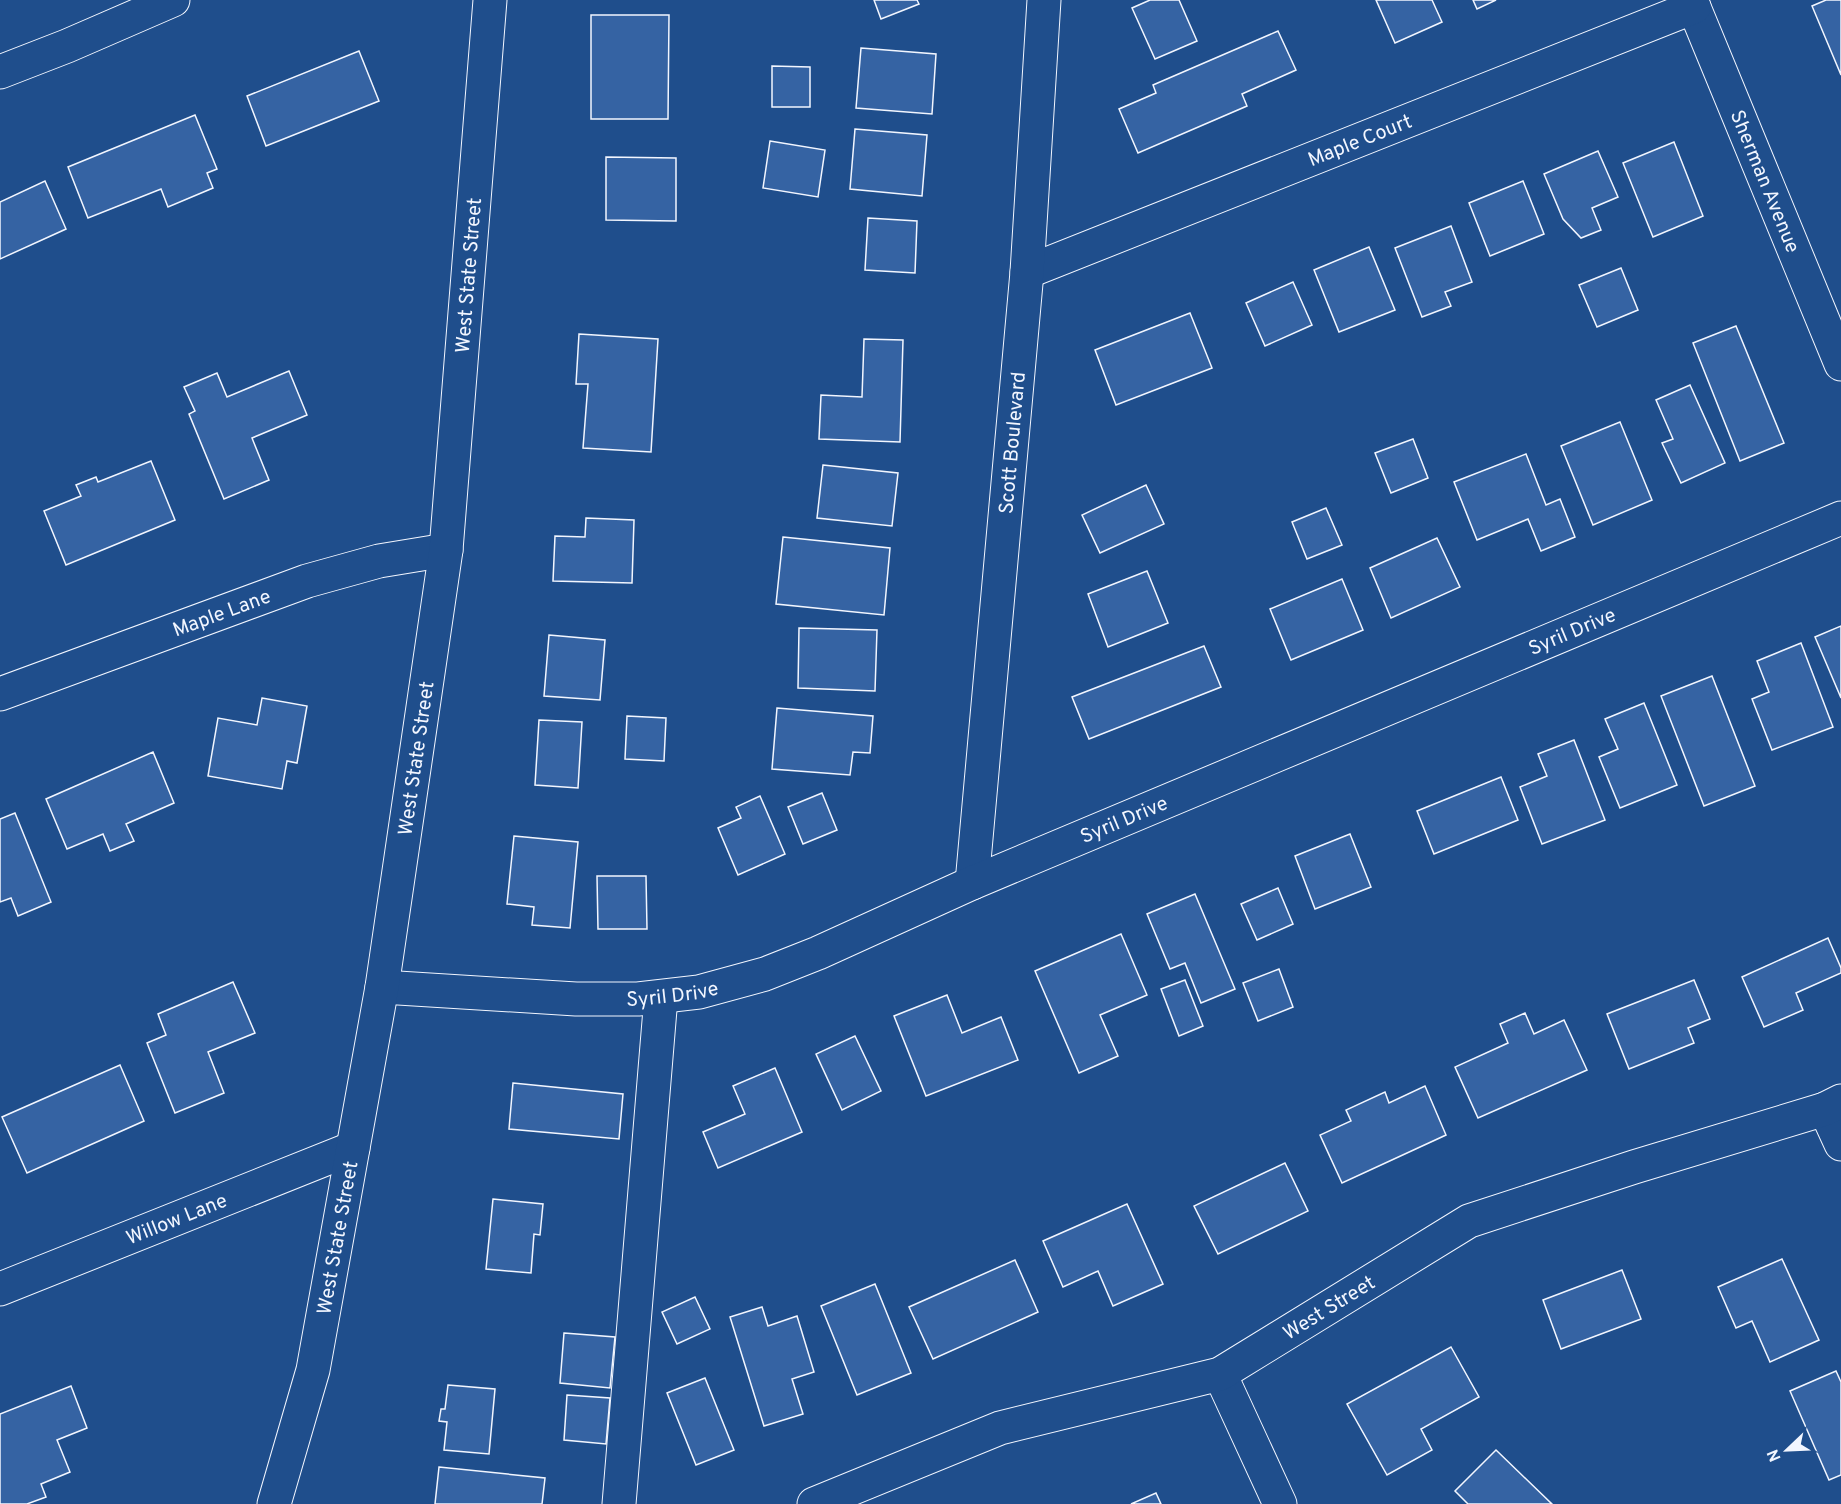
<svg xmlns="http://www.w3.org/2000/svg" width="1841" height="1504" font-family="Overpass,sans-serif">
  <rect width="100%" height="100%" fill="#1f4e8c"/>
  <g fill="#3563a3" stroke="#f2f6ff" stroke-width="1.5">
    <path d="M874,0H917L919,4L881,19Z"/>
    <path d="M1150,0H1179L1197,41L1155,59L1132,8Z"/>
    <path d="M1376,0H1432L1442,22L1395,43Z"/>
    <path d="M1473,0H1496L1477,9Z"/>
    <path d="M1826,0H1841V75L1812,6Z"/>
    <path d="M591,15H669L668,119H591Z"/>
    <path d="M1278,31L1296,70L1242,94L1247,106L1138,153L1119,109L1156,93L1153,85Z"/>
    <path d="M861,48L936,54L932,114L856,108Z"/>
    <path d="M359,51L379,101L266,146L247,96Z"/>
    <path d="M772,66L810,67V107H772Z"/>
    <path d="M195,115L217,169L207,173L213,188L168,207L161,189L88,218L68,167Z"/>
    <path d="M855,129L927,135L922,196L850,189Z"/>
    <path d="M770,141L825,150L818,197L763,188Z"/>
    <path d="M1674,142L1703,216L1653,237L1623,163Z"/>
    <path d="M1598,151L1618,197L1592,208L1601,230L1581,238L1563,219L1544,174Z"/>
    <path d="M606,157L676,158V221L606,220Z"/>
    <path d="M45,181L66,229L0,259V202Z"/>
    <path d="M1523,181L1544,234L1490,256L1469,203Z"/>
    <path d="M868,218L917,221L915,273L865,270Z"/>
    <path d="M1451,226L1472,282L1445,292L1451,306L1422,317L1395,248Z"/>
    <path d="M1369,247L1395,310L1339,332L1314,270Z"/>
    <path d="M1621,268L1638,310L1597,327L1579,285Z"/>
    <path d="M1293,282L1312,325L1265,346L1246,303Z"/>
    <path d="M1190,313L1212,368L1116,405L1095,350Z"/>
    <path d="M1736,326L1784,443L1740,461L1693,343Z"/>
    <path d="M579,334L658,339L651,452L583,448L588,384H576Z"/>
    <path d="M864,339L903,340L900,442L819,439L821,395L862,397Z"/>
    <path d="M289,371L307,415L252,438L269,480L224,499L189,414L195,411L184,387L217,373L227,397Z"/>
    <path d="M1690,385L1725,463L1681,483L1662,443L1673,439L1656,400Z"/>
    <path d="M1620,422L1652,500L1593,525L1561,446Z"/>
    <path d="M1413,439L1428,478L1391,493L1375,453Z"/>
    <path d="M1526,454L1546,505L1560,499L1575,537L1541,551L1528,519L1477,540L1454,482Z"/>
    <path d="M151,461L175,520L66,565L44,511L81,496L76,485L96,477L98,482Z"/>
    <path d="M823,465L898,473L892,526L817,518Z"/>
    <path d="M1146,485L1164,524L1100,553L1082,515Z"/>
    <path d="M1326,508L1342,545L1307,559L1292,522Z"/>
    <path d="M586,518L634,520L632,583L553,581L555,536L585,537Z"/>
    <path d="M783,537L890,548L884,615L776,604Z"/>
    <path d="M1437,538L1460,587L1391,618L1370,568Z"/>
    <path d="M1147,571L1168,623L1108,647L1088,594Z"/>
    <path d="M1342,579L1363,630L1291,660L1270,609Z"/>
    <path d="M1841,626V698L1815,637Z"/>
    <path d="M799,628L877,630L875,691L798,688Z"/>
    <path d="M549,635L605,640L600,700L544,696Z"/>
    <path d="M1801,643L1833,727L1772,750L1752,699L1769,692L1757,661Z"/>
    <path d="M1204,646L1221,687L1089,739L1072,697Z"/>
    <path d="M1712,676L1755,786L1704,806L1661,696Z"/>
    <path d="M262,698L307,706L297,763L287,761L282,789L208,776L218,718L257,725Z"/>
    <path d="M1644,703L1677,785L1620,808L1599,757L1618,749L1605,719Z"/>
    <path d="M777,708L873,716L870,753L853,752L850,775L772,769Z"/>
    <path d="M627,716L666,718L664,761L625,759Z"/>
    <path d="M539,720L582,722L578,788L535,785Z"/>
    <path d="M1574,740L1605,820L1542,844L1520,787L1547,776L1538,754Z"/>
    <path d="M153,752L174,803L126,824L134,841L110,851L103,834L67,849L46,799Z"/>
    <path d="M1501,777L1518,820L1434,854L1417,811Z"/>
    <path d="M822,793L837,830L803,844L788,807Z"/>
    <path d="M760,796L785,854L738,875L718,828L741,818L736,807Z"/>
    <path d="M15,813L51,902L18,916L11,898L0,902V819Z"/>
    <path d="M1350,834L1371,887L1315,909L1295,856Z"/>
    <path d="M514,836L578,842L570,928L532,925L534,907L507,904Z"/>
    <path d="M597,876H646L647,929H598Z"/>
    <path d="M1278,888L1293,924L1257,940L1241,904Z"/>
    <path d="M1195,894L1235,989L1201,1003L1185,963L1170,969L1147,914Z"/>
    <path d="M1121,934L1147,995L1100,1015L1118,1056L1079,1073L1035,971Z"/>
    <path d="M1828,938L1841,968V973L1796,993L1803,1010L1764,1027L1742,977Z"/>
    <path d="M1279,969L1293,1007L1258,1021L1243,983Z"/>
    <path d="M1185,980L1203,1026L1179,1036L1161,989Z"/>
    <path d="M1694,980L1710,1019L1688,1028L1694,1043L1629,1069L1607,1014Z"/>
    <path d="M233,982L255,1033L208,1052L224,1093L175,1113L147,1043L166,1035L158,1014Z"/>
    <path d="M947,995L962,1033L1001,1017L1018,1060L926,1096L894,1016Z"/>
    <path d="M1525,1013L1534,1034L1564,1020L1587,1070L1478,1118L1455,1067L1508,1043L1500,1024Z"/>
    <path d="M855,1036L881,1091L842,1110L816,1054Z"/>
    <path d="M120,1065L144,1121L27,1173L2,1117Z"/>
    <path d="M775,1068L802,1132L718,1168L703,1132L745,1114L733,1086Z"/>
    <path d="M513,1083L623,1094L619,1139L509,1129Z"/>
    <path d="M1425,1086L1446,1135L1342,1183L1320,1135L1351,1121L1346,1110L1385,1092L1389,1103Z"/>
    <path d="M1285,1163L1308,1211L1218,1254L1194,1206Z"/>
    <path d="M493,1199L543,1204L540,1235L534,1234L531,1273L486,1269Z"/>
    <path d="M1127,1204L1163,1284L1113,1306L1098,1271L1063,1287L1043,1241Z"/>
    <path d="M1782,1259L1819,1340L1770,1362L1752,1321L1736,1328L1718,1287Z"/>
    <path d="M1015,1260L1038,1312L933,1359L909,1307Z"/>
    <path d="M1622,1270L1641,1319L1561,1349L1543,1300Z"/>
    <path d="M875,1284L911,1373L857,1395L821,1306Z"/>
    <path d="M695,1297L710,1329L677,1344L662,1312Z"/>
    <path d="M762,1307L768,1326L797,1316L814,1372L792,1379L803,1414L764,1426L730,1317Z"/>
    <path d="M564,1333L615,1337L610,1388L560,1383Z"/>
    <path d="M1451,1347L1479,1397L1421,1429L1432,1450L1387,1475L1347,1404Z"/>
    <path d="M1836,1371L1841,1382V1475L1829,1480L1790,1391Z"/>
    <path d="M705,1378L734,1450L696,1465L667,1393Z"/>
    <path d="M448,1385L495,1389L489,1454L444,1450L447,1422L439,1421L441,1409H445Z"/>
    <path d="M71,1386L87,1428L57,1440L70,1472L41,1484L46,1497L27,1504H0V1414Z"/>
    <path d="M567,1395L610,1398L606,1444L564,1440Z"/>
    <path d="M1496,1450L1552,1504H1468L1455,1491Z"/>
    <path d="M439,1467L545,1478L542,1504H435Z"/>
    <path d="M1156,1493L1161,1504H1131Z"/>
  </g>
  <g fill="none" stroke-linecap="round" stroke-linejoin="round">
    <defs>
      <g id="minor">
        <path id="s1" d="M1691,0L1841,364"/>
        <path d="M0,72L67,46L173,0"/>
        <path id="s2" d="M1027,272L1694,7"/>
        <path id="s3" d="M0,694L307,581L379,561L446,550"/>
        <path id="s4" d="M972,883L1027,272L1044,0"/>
        <path id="s5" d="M382,987L576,999H638L699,992L765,974L818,953L972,883L1841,518"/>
        <path d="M1825,1109L1841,1144"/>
        <path id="s6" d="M0,1289L353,1148"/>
        <path d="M1220,1374L1280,1504"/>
        <path d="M619,1504L661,997"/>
        <path id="s7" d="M814,1504L1000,1428L1220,1374L1469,1221L1634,1167L1825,1109L1841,1101"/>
      </g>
      <g id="major">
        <path id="s8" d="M274,1504L313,1370L382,987L446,550L490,0"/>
      </g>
    </defs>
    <use href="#minor" stroke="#f2f6ff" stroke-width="35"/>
    <use href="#major" stroke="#f2f6ff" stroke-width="35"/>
    <use href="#minor" stroke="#1f4e8c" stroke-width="33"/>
    <use href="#major" stroke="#1f4e8c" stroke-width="33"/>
  </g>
  <g text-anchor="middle" stroke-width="4.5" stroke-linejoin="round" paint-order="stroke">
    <g font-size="20" fill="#f2f6ff" stroke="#1f4e8c">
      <text dy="7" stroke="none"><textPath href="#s2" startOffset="358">Maple Court</textPath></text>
      <text dy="7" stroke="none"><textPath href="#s1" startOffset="196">Sherman Avenue</textPath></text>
      <text dy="7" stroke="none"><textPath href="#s8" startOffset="1246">West State Street</textPath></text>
      <text dy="7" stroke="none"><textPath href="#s4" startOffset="442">Scott Boulevard</textPath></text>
      <text dy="7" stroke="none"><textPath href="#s3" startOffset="236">Maple Lane</textPath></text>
      <text dy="7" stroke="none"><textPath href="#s5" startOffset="1263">Syril Drive</textPath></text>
      <text dy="7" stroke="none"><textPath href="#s8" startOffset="760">West State Street</textPath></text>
      <text dy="7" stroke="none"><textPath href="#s5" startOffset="777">Syril Drive</textPath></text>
      <text dy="7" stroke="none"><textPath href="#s5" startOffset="291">Syril Drive</textPath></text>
      <text dy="7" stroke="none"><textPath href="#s6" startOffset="190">Willow Lane</textPath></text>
      <text dy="7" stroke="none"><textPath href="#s8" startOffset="274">West State Street</textPath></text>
      <text dy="7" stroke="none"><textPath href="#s7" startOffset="555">West Street</textPath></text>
    </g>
  </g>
  <g transform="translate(1787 1450) rotate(247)" stroke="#1f4e8c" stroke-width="4.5" paint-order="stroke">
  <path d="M0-4.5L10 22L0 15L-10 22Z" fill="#f2f6ff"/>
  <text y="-9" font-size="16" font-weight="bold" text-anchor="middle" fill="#f2f6ff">N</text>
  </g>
</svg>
